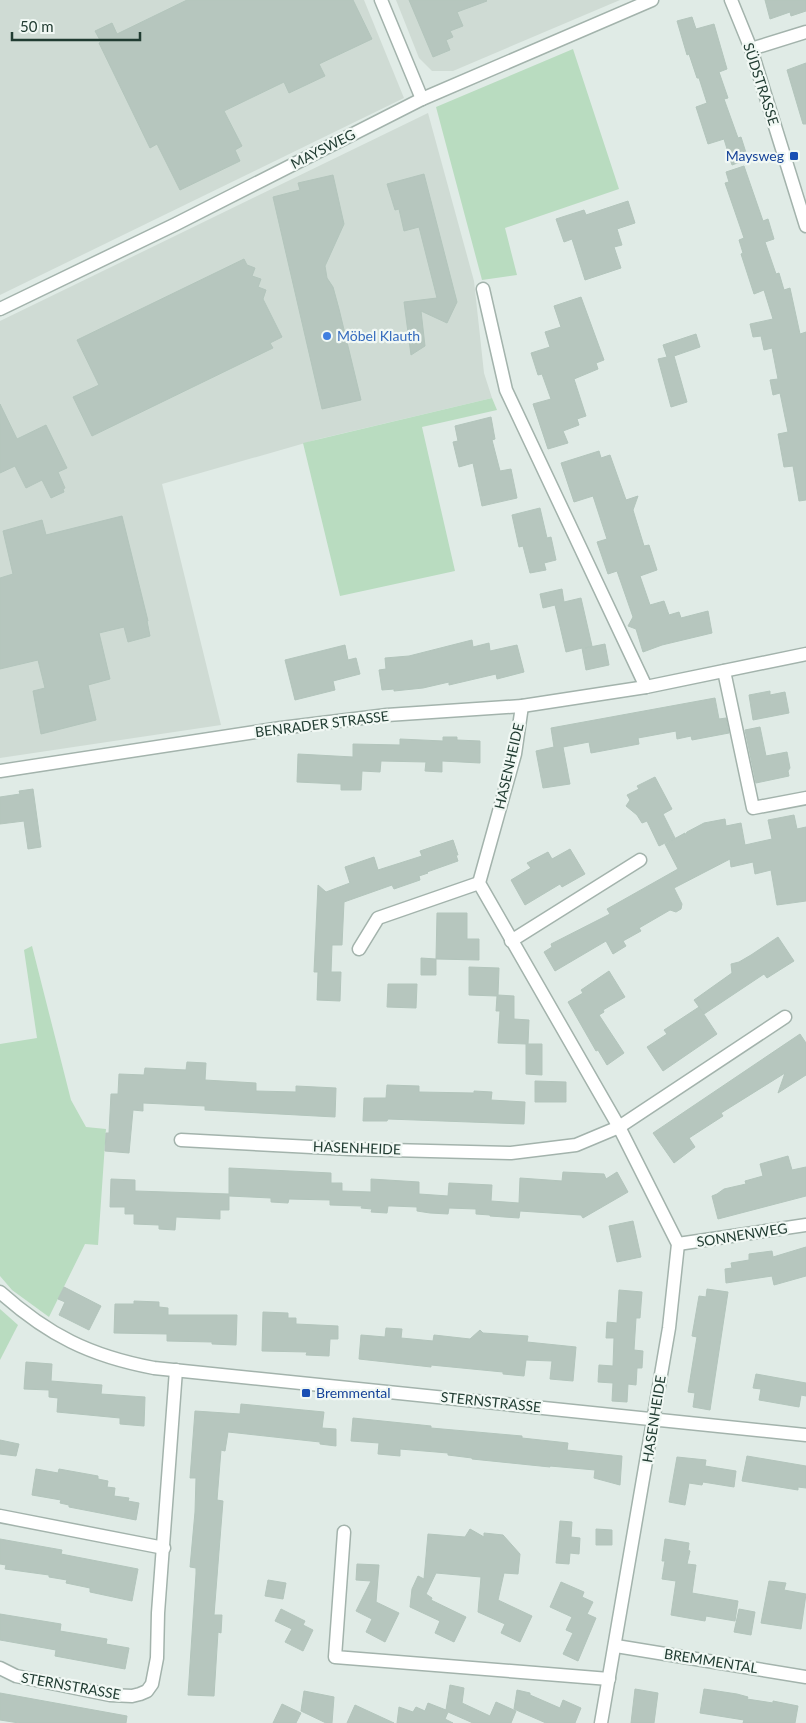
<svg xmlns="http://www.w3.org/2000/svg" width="806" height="1723" font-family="Lato,sans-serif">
  <rect width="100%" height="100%" fill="#e0ebe6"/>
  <g fill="#cfdbd4">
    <path d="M0,0H364L404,98L0,295Z"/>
    <path d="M396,0H620L453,71H432L419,58Z"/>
    <path d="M428,113L474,281L484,373L492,398L319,439L162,484L221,725L0,758V321Z"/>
  </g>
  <g fill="#b9dcc0">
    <path d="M573,49L619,189L505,228L517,275L482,280L436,107Z"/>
    <path d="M492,398L497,410L422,427L455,571L340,596L303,443Z"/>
    <path d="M32,946L71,1100L86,1127L106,1129L98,1245L85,1244L49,1317L12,1290L0,1276V1044L37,1038L24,950Z"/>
    <path d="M0,1309L18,1325L0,1360Z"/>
  </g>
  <g fill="#b6c6be" stroke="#b3c5bc">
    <path d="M187,0H353L372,39L319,64L325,76L289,93L284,82L224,111L242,146L235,150L240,161L180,190L157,144L150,148L99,43L101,42L95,31L112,23L117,34Z"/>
    <path d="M409,0H486L487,1L457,12L463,26L450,31L453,37L446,40L450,50L433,57Z"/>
    <path d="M765,0H806V11L791,16L790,12L770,19Z"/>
    <path d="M692,17L696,29L714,24L727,69L719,72L728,98L724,99L738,138L741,137L748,159L732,165L724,139L708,144L696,107L707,103L699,78H697L689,54L687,55L677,21Z"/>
    <path d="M806,63V124H803L787,70Z"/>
    <path d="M744,166L763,221L768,219L774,239L765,242L776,274L779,273L784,290L790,288L800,334L806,332V500L799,501L793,466L784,467L778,434L788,432L780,393L773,395L770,380L778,379L772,348L764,350L761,336L753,337L750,324L773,319L764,290L754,294L741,254L743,253L739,240L744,238L725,183L729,182L726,172Z"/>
    <path d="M424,174L457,302L447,323L421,311L425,346L411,355L404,302L437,298L419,227L404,231L399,209L395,210L387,184Z"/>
    <path d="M333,175L344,224L325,266L327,278L333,287L339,309L361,400L322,409L273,197L300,190L298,183Z"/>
    <path d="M628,201L635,223L617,229L622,245L614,247L621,268L585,280L572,239L564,242L556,219L584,210L586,215Z"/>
    <path d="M244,259L247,265L255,268L252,276L261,279L258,287L266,290L263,299L282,337L270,343L273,348L92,436L73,397L99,385L77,340Z"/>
    <path d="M581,297L604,360L596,363L598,369L574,379L586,416L577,419L579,425L563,431L568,443L548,449L533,404L551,399L542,374L538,375L531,353L550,347L545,332L561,327L554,306Z"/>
    <path d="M696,334L700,347L674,356L687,402L671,407L658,359L667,357L663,345Z"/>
    <path d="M0,404L17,439L46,425L67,468L58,472L65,488L63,489L64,492L51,498L42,480L26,488L15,466L0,473Z"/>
    <path d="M491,417L495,439L492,440L500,471L511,469L517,498L482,506L473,463L459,467L453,442L458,441L455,426Z"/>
    <path d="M599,451L601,458L610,455L626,500L638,496L633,510L644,546L649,545L657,570L640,576L650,605L664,601L669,615L679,612L681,618L708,611L712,633L662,645L643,652L636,629L628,626L633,617L617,571L608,574L597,542L607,539L593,496L574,502L561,463Z"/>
    <path d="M540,508L547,538L551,537L556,560L544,563L546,570L530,573L523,546L519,547L512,515Z"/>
    <path d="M122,516L148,621H147L150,636L128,642L124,627L99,633L110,679L88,685L96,720L41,734L33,691L45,688L38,660L0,669V578L13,574L3,531L42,520L46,535Z"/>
    <path d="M562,589L564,602L581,598L592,646L585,648L605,644L609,665L586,670L582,648L566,652L555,605L543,608L540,594Z"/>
    <path d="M472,640L473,647L489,643L490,651L517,645L524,672L497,679L496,674L449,685V682L423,688L394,691V689L382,690L379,670L386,669L385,658L409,656Z"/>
    <path d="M345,645L348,660L356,658L360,674L333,681L335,690L295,700L285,660Z"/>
    <path d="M770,691V695L785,692L789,713L753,720L749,695Z"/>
    <path d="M715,698L719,719L726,718L729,733L692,740L691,736L677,739L676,731L638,738L639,744L591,753L589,742L563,747L570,784L543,788L536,751L554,747L551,728Z"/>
    <path d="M760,727L766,756L787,752L790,768L788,771L789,776L756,783L745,730Z"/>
    <path d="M443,737H457V740L480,741V763L442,761V772L425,771L426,762L381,761L380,772L362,771L361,790H341V784L297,782L298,754L353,757V744L400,745V739L443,741Z"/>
    <path d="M655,777L672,809L663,814L675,838L659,846L647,821L642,823L637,815L626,806L630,800L627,795L639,789L637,786Z"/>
    <path d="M33,789L41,847L28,849L24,821L0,824V797L20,794L19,791Z"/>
    <path d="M794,815L797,829L806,827V901L777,905L771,870L755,874L753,862L731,867L730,859L674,888L682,904L681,909L676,912L670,910L639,928L641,931L623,941L626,946L613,954L606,941L555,971L544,952L552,947L551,944L610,914L607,909L678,869L665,844L685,833V835L687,832L704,823L725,819L726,826L741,823L745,845L772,839L768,820Z"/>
    <path d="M453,840L458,855H456L458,861L427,872L428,873L419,876L420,880L394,889L392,885L344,902L342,945H332L331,972H341L340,1001L317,1000L318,972H314L318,885L326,892L350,883L345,867L374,857L378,870L422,856L420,851Z"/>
    <path d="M570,849L585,874L562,887L560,884L525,905L511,880L531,868L527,863L548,852L552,859Z"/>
    <path d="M437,913H467V939H479V960L436,959V975H421V958L436,959Z"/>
    <path d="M778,937L794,961L767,978L764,974L704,1014L694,1000L732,973L731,964L739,962L751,955Z"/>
    <path d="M469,967L499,968L498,995L514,996V1019L529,1020L528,1044H542V1075L526,1074V1044L498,1043L500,1011H496L497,996L469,995Z"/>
    <path d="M609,971L625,997L603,1010L604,1012L599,1015L624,1053L607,1065L598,1050L596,1051L568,1002L583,993L581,990Z"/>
    <path d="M388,984H417L416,1008L387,1007Z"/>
    <path d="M699,1007L717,1034L663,1071L647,1047L667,1034L664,1030Z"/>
    <path d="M800,1034L806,1043V1075L778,1093L785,1073L721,1113L723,1116L689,1138L695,1147L674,1163L653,1133Z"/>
    <path d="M187,1062L206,1063L205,1080L256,1083V1091L296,1092V1086L336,1088L335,1117L205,1110V1106L143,1103V1111L133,1110L129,1153L105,1151L106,1133H109L111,1094H118L119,1074L144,1075L145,1068L186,1070Z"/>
    <path d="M535,1081L566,1082V1102H535Z"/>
    <path d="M387,1085L419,1086V1092L474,1093V1091L492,1092L491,1100L525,1102L524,1124L388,1119L387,1121H363L364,1098H386Z"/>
    <path d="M788,1156L792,1170L806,1167V1196L718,1219L712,1196L717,1194L724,1189L746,1184L745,1181L763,1176L760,1164Z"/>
    <path d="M229,1168L331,1173V1183H342V1191L371,1192V1179L419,1182V1194L448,1196L449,1183L492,1185L491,1201L519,1203L520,1178L562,1181L563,1172L604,1174L606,1179L617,1172L628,1192L583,1218L581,1215L520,1211L519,1218L490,1216V1215L476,1214V1209L449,1208L448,1214L430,1213L417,1211V1207L392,1206H388L387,1213L371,1212L372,1209L361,1208L362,1206L330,1205V1200L289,1199L288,1203L271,1202V1198L229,1196V1210H220V1219L176,1217L175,1230L159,1229V1225L134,1224V1214H125V1207H110L111,1179L135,1180V1191L229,1194Z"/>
    <path d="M633,1221L641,1257L617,1262L609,1226Z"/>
    <path d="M806,1247V1276L774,1285L772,1276L726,1283L725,1269L732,1268L731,1263L749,1260V1254L772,1251L773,1257Z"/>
    <path d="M64,1287L101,1306L89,1330L59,1315L65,1302L58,1299Z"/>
    <path d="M707,1289L728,1292L710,1410L693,1407L695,1393L688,1392L697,1337L692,1336L699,1296L706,1297Z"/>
    <path d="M619,1290L642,1292L640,1318H636L634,1350L643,1351L642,1368H637L636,1385L628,1384L627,1402L612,1401L613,1383L598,1382L599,1365L613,1366L614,1338H606L607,1322L617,1323Z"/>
    <path d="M134,1301L159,1302V1307L168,1308V1315H237L236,1345L212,1344V1342L167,1341V1334L114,1333L115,1304H134Z"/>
    <path d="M263,1312L288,1313V1318H296V1324L338,1326V1339H330L329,1356L306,1355L307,1352L262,1351Z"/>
    <path d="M386,1328L402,1329L401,1338L433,1341L434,1335L470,1339L480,1330L483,1333L528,1336L527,1342L576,1347L573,1381L550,1379L552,1361L526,1360L524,1376L503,1374V1372L431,1365V1367L359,1359L361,1335L385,1337Z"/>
    <path d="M26,1362L52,1364L51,1381L102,1385L101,1394L145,1397L144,1426L120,1424V1418L57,1412L58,1398L49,1397V1390L24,1389Z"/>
    <path d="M756,1374L806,1383V1396L801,1395L799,1407L759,1400L761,1389L753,1388Z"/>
    <path d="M241,1404L324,1412L322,1428L336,1429V1446L320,1444V1442L228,1432L225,1451L221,1450L217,1500L223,1501L214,1615H222L221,1633L218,1632L214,1696L188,1695L196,1574V1568L190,1567L195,1512L196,1478H190L195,1411L240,1414Z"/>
    <path d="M353,1418L431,1426V1428L522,1436V1438L568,1443L567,1450L622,1456L620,1485L594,1478L595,1470L550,1466V1467L472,1459V1458L448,1455V1453L400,1449V1456L378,1454L379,1443L351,1441Z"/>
    <path d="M0,1440L19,1444L16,1456L0,1454Z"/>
    <path d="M747,1456L806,1466V1488L798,1487V1490L742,1481Z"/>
    <path d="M677,1457L706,1460L705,1466L736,1471L734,1487L703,1482L702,1485L689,1483L685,1505L669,1502Z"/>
    <path d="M36,1469L58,1473L59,1469L98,1476V1479L108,1481L107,1487L115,1488L114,1496L129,1498L128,1501L139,1503L136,1520L69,1507V1505L60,1503L61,1500L32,1495Z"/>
    <path d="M560,1521L572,1522L571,1537L580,1538L579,1554L570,1553L569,1564L556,1563Z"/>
    <path d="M470,1529L484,1537V1533L503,1535L520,1554L518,1574L504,1573L498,1600L532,1616L520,1642L501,1633L505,1624L478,1612L481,1577L436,1573L426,1594L432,1598L431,1600L466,1617L454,1642L435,1633L440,1621L410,1607L412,1589L418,1576L424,1579L428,1534L465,1537Z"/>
    <path d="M596,1529L612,1530V1545H596Z"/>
    <path d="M0,1539L62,1550L61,1554L138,1569L132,1601L90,1592V1588L66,1583L67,1580L49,1577V1575L5,1569L6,1565L0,1564Z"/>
    <path d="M665,1539L689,1543L688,1550L690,1551L687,1564L696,1565L692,1593L738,1601L735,1621L706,1616L705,1621L671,1615L676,1581L662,1579L665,1561H662Z"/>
    <path d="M357,1564L379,1565L376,1602L399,1613L385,1642L366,1632L372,1619L356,1611L371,1581L356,1580Z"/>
    <path d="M268,1580L286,1583L283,1599L265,1596Z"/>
    <path d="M769,1581L786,1583L784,1590L806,1594L801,1629L761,1623Z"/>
    <path d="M561,1582L584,1592L582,1597L593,1602L587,1614L596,1618L578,1661L563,1654L573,1633L566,1630L572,1617L550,1607Z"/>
    <path d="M281,1609L305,1621L303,1625L313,1630L303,1651L285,1642L292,1629L275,1621Z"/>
    <path d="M739,1609L755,1612L751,1635L734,1632Z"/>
    <path d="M0,1614L61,1624L60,1631L107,1639L106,1644L129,1648L125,1669L55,1656L56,1650L0,1640Z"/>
    <path d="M450,1685L464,1688L462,1703L490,1716L496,1702L516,1711L511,1723H473L448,1712L445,1719L453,1723H397L399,1707L413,1712L416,1707L425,1711L428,1703L446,1710Z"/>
    <path d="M635,1689L658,1693L654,1723H631Z"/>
    <path d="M704,1689L737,1694L748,1697L747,1699L773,1703V1701L798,1706L795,1723H743L744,1720L700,1713Z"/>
    <path d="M517,1690L530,1693V1695L560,1708L563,1700L581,1708L575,1723H546L514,1709Z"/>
    <path d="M304,1691L334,1697L332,1723H326L301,1711Z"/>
    <path d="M0,1693L127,1716L126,1723H19L0,1720Z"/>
    <path d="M282,1704L301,1713L296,1723H273Z"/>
    <path d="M355,1705L394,1723H347Z"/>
  </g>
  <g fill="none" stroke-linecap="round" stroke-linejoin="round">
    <defs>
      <g id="minor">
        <path d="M381,0L422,99"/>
        <path d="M731,0L751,49L806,226"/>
        <path d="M751,49L806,32"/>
        <path d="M483,289L506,390L646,687"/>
        <path d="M0,309L176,224L422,99L652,0"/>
        <path d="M724,671L753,808L806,798"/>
        <path d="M522,706L515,754L479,883L619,1127L678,1244L669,1328L601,1723"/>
        <path d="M0,771L281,728L387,715L522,706L646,687L806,654"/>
        <path d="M511,941L640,860"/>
        <path d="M359,949L378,918L479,883"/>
        <path d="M181,1140L350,1149L511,1153L576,1145L619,1127L785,1017"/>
        <path d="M678,1244L806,1225"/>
        <path d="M0,1292C48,1335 90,1356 154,1368L806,1435"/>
        <path d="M0,1516L164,1548"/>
        <path d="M344,1532L335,1657L609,1679"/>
        <path d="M616,1646L806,1677"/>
        <path d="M0,1668L16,1676L110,1695L132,1696L140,1694L147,1691L152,1684L157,1658L158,1613L176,1370"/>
      </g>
    </defs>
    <use href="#minor" stroke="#a3b3ac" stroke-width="15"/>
    <use href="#minor" stroke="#fff" stroke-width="12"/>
  </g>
  <g fill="#1a4fb4" stroke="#f1f8f4" stroke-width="2">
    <rect x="789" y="151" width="10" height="10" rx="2.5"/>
    <rect x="301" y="1388" width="10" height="10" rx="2.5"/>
  </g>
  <circle fill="#3f7fe0" stroke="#f1f8f4" stroke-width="2" cx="327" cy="336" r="5"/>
  <g text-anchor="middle" stroke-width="4.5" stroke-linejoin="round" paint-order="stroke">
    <g font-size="14" fill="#213c32" stroke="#f1f8f4">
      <text transform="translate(761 84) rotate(72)" y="5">SÜDSTRASSE</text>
      <text transform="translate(323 149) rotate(-27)" y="5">MAYSWEG</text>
      <text transform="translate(322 724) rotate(-7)" y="5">BENRADER STRASSE</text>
      <text transform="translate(509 766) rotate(-77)" y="5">HASENHEIDE</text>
      <text transform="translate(357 1148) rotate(2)" y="5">HASENHEIDE</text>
      <text transform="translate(742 1235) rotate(-9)" y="5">SONNENWEG</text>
      <text transform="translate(491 1402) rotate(6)" y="5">STERNSTRASSE</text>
      <text transform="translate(654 1419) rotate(-81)" y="5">HASENHEIDE</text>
      <text transform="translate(711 1661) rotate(9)" y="5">BREMMENTAL</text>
      <text transform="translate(71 1686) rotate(10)" y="5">STERNSTRASSE</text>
    </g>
    <g font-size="14" fill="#164399" stroke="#f1f8f4" text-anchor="end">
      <text x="784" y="161">Maysweg</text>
      <text x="316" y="1398" text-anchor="start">Bremmental</text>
    </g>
    <g font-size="14" fill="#366cbe" stroke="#f1f8f4" text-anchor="start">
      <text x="337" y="341">Möbel Klauth</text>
    </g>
  </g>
  <path d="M12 32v8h128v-8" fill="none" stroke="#213c32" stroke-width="2.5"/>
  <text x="20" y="32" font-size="15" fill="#213c32" stroke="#f1f8f4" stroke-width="4" paint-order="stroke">50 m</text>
</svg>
